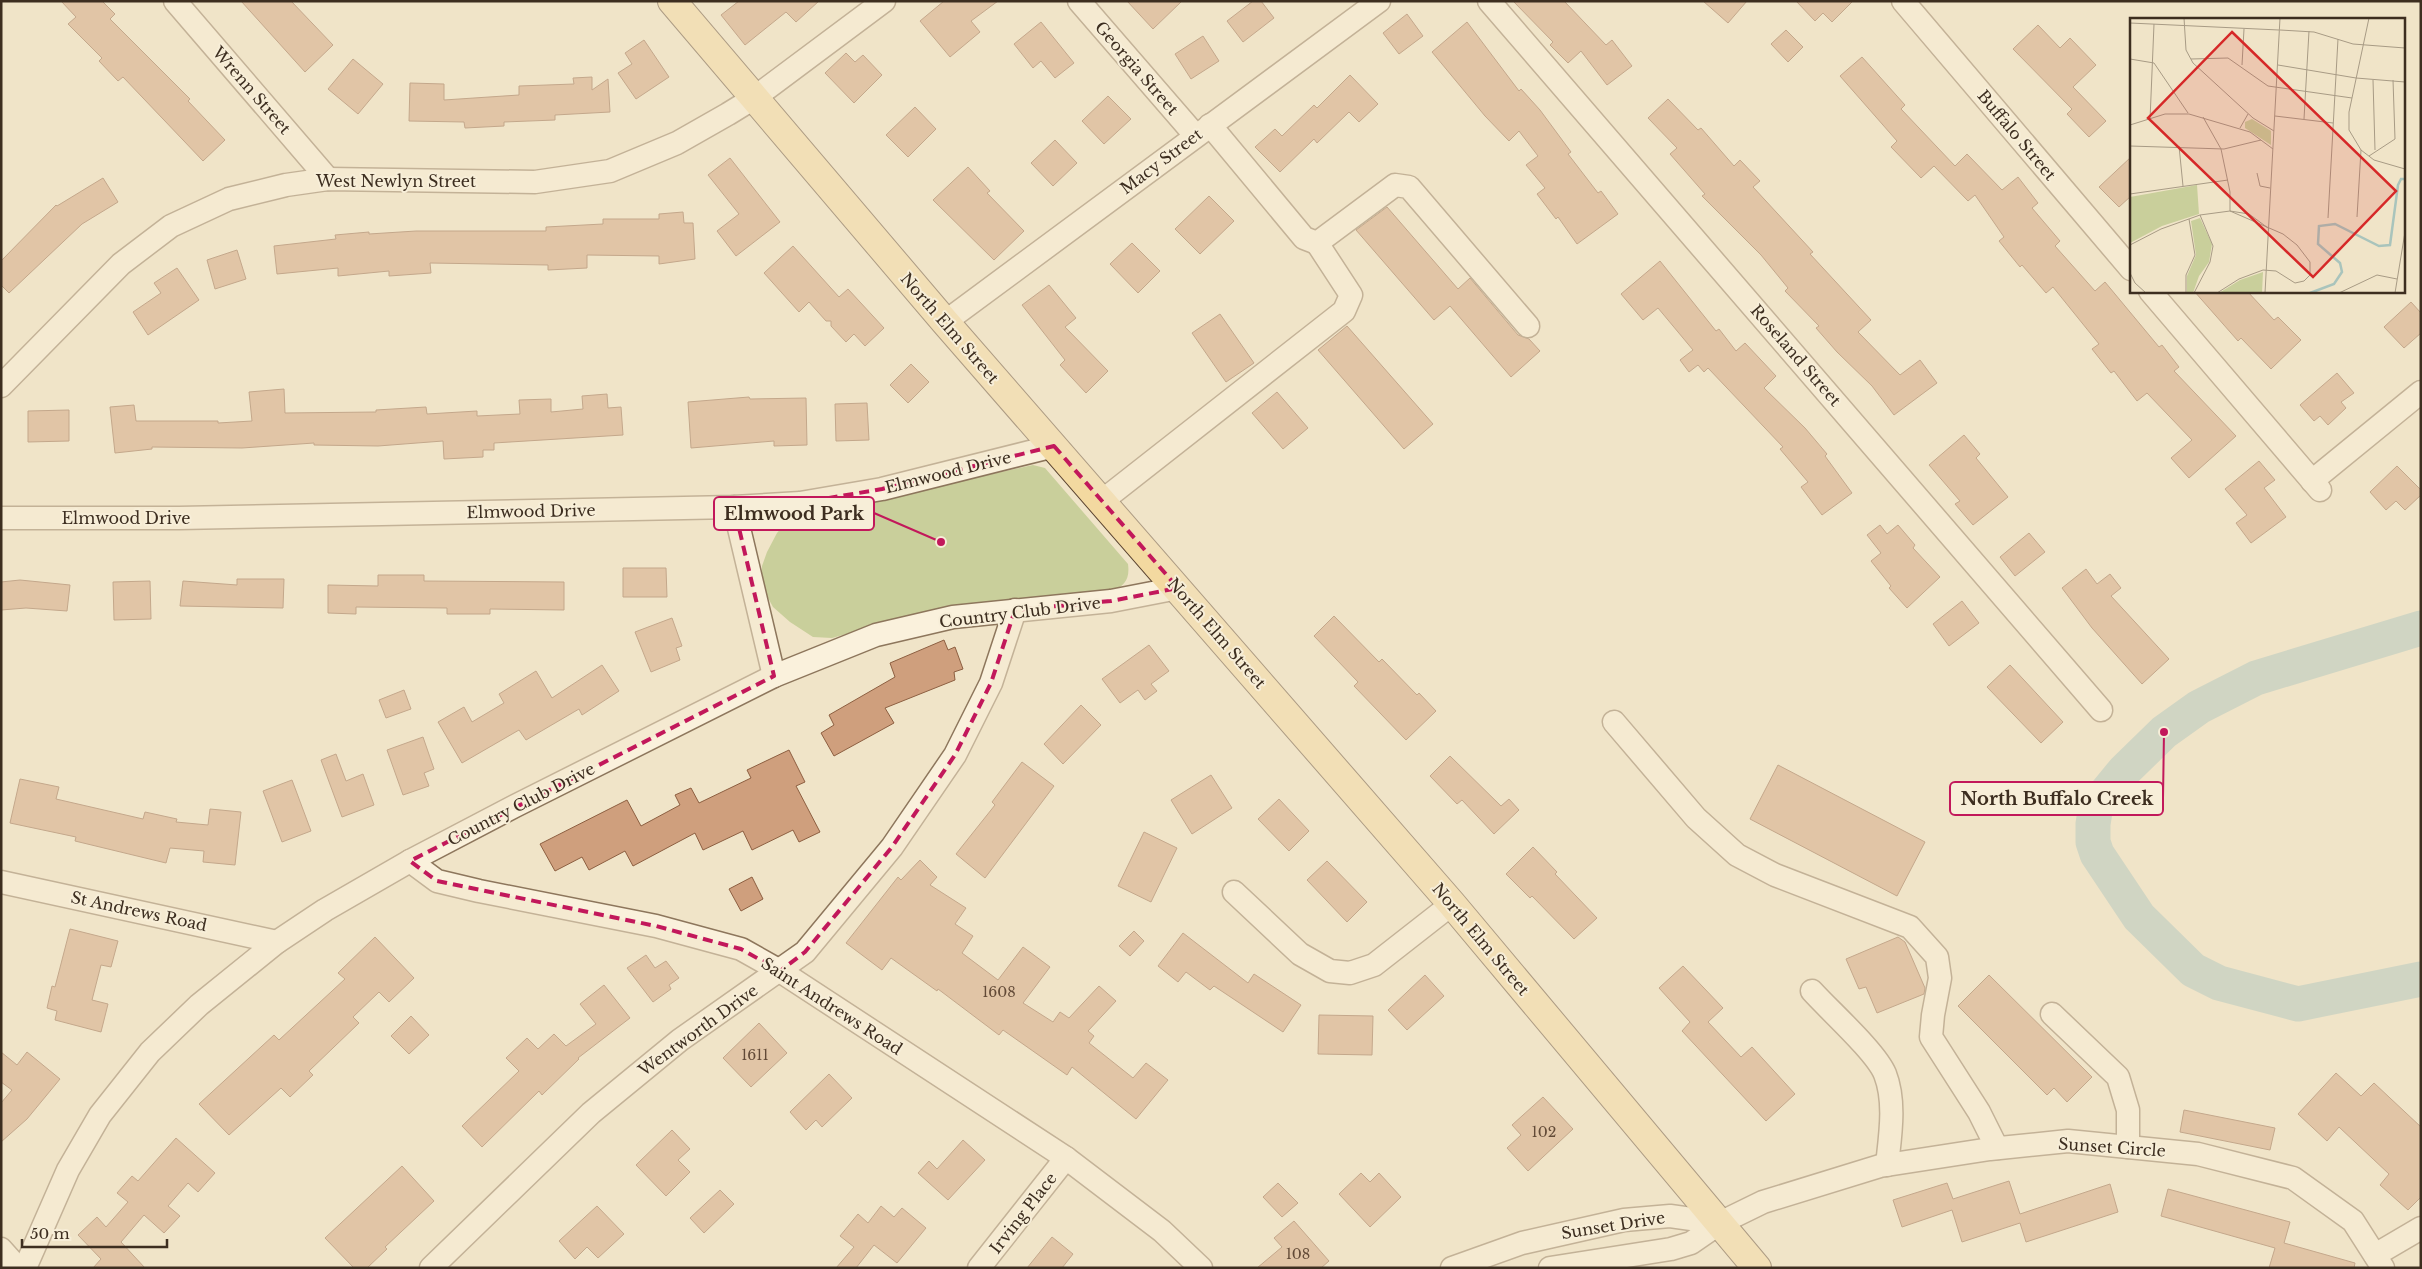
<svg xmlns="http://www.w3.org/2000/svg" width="2422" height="1269" font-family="'Libre Baskerville',serif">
  <rect width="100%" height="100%" fill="#f0e4c8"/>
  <path fill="#c9cf9b" d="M1033,465L1045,468L1128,564C1130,579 1125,586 1111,592L946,606L832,638L813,637L790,622L773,607L762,587V566L767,552L777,533L785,524L796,518Z"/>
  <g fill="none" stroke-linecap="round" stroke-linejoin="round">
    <path stroke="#a9c4bc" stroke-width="35" d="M2421,628L2256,678L2199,707L2164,732L2124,771L2096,805L2093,824V842L2097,854L2139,917L2193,970L2219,983L2298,1004L2421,979"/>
  </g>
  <g fill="#cf9f7d" stroke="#8d5f41">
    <path d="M61,1H102L115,14L110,19L190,99L188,101L225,140L203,161L123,77L118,81L99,61L102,58L68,24L76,17Z"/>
    <path d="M241,1H291L333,45L305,72Z"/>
    <path d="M739,1H819L796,22L786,12L745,45L721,15Z"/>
    <path d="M944,1H998L971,21L980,32L950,57L920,21Z"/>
    <path d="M1127,1H1182L1153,29Z"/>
    <path d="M1253,1H1261L1274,18L1243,42L1227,21Z"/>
    <path d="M1513,1H1564L1606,45L1612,40L1632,66L1607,85L1581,51L1568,63L1550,45L1553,42Z"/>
    <path d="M1703,1H1747L1728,23Z"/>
    <path d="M1796,1H1853L1832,22L1823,13L1815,21Z"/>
    <path d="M1407,14L1423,36L1399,54L1383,33Z"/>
    <path d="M1041,22L1074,63L1055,78L1041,61L1033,68L1014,44Z"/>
    <path d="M1467,22L1519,91L1521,89L1540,110L1571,152L1568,154L1598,193L1601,191L1618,214L1577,244L1558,217L1556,219L1537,194L1545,188L1526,165L1538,156L1519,131L1509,141L1485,116L1432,52Z"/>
    <path d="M2038,25L2060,48L2070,38L2096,65L2073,87L2106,121L2089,137L2067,114L2072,109L2013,49Z"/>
    <path d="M1786,30L1803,47L1788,62L1771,44Z"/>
    <path d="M1203,36L1219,61L1191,79L1175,54Z"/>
    <path d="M644,40L669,77L636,99L618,73L632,64L625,53Z"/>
    <path d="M846,53L855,62L863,55L882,75L854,103L825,73Z"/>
    <path d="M1862,57L1905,105L1901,109L1955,166L1967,154L2002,190L2018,177L2038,203L2032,208L2060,241L2055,246L2095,291L2105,282L2159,347L2162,345L2179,367L2174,371L2236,436L2189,478L2171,458L2192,440L2147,393L2137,401L2114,371L2111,373L2092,349L2099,344L2053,287L2046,293L2022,265L2020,267L1999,241L2004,237L1975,195L1968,201L1934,166L1921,178L1891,147L1897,141L1840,76Z"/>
    <path d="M353,59L383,84L358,114L328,89Z"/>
    <path d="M1350,75L1378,104L1359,122L1349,112L1317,143L1314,139L1280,172L1255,147L1275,129L1282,136L1314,105L1317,108Z"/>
    <path d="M592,77V90L608,79L610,112L555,115V120L504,122V126L465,128L464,122L409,121L410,83L444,84V100L519,95V86L574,84L573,78Z"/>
    <path d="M1108,96L1131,119L1104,144L1082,121Z"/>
    <path d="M1668,99L1698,130L1701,128L1734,166L1740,160L1760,181L1753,187L1813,252L1810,254L1871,320L1858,332L1900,375L1920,360L1937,383L1894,415L1872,386L1837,352L1816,328L1819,326L1785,291L1788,288L1761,255L1702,196L1705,194L1670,154L1677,148L1648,118Z"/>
    <path d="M915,107L936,129L908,157L886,135Z"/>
    <path d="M1055,140L1077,163L1053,186L1031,163Z"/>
    <path d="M2131,157V196L2119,207L2099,187Z"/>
    <path d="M730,158L780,222L736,256L717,231L739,214L708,175Z"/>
    <path d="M968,167L990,191L987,193L1024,231L994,260L933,200Z"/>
    <path d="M103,178L118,202L82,224L9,293L1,285V261L56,205L57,206Z"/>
    <path d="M1209,196L1234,221L1200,254L1175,229Z"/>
    <path d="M1387,207L1458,289L1470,278L1518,335L1529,339L1540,351L1511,377L1450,306L1434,320L1356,230Z"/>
    <path d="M683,212L684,223H693L695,259L659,264V256L587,255V268L548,270V265L430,263L431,273L389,276V271L338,276V268L277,274L274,246L336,239L335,235L369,232V234L416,231H546V227L603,224V219H659V214Z"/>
    <path d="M1132,243L1160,271L1138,293L1110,264Z"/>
    <path d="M793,246L839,297L848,289L884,328L865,346L854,334L846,342L831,326V321H826L809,302L799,312L764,273Z"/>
    <path d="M237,250L246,279L215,289L207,260Z"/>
    <path d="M1660,261L1716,331L1719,329L1736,351L1745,343L1776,376L1764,388L1805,428L1827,454L1825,456L1852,493L1822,515L1801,487L1808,482L1780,449L1783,447L1708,368L1704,372L1698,365L1689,372L1680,360L1693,350L1658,308L1643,320L1621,294Z"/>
    <path d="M177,268L199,300L148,335L133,312L161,293L154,283Z"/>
    <path d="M1049,285L1076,318L1065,327L1108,371L1086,393L1060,365L1065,360L1022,305Z"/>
    <path d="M2194,291H2247L2274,320L2278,317L2301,340L2271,369L2241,338L2238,341Z"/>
    <path d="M2411,302L2421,313V333L2404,348L2384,327Z"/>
    <path d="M1220,314L1254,363L1226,382L1192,333Z"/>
    <path d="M1347,326L1433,424L1404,449L1318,350Z"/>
    <path d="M911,364L929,382L908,403L890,385Z"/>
    <path d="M2337,373L2354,393L2341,402L2346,408L2328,425L2320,416L2314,421L2300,405Z"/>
    <path d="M284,389L285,413L376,412V410L426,407L427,414L477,411V416L520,414L519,400L551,399V412L583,409L582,396L607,394L608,408L621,407L623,435L494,443V450H483V457L444,459L443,441L378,446L314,445V443L242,448L152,447V449L115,453L110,407L134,405L136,421H218V423L252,421L249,392Z"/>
    <path d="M1277,392L1308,428L1283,449L1252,413Z"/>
    <path d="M749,397L750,399L806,398L807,445L774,446V441L691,448L688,402Z"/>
    <path d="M867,403L869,440L836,441L835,404Z"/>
    <path d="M69,410V441L28,442V411Z"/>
    <path d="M1964,435L1980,454L1976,458L2008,497L1973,525L1955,504L1960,501L1929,465Z"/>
    <path d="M2259,461L2275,480L2264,488L2286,517L2251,543L2236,523L2247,515L2225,489Z"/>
    <path d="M2397,466L2421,490V495L2405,510L2396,501L2386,510L2370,492Z"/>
    <path d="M1880,525L1887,534L1898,525L1915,545L1913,548L1940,577L1907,608L1889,588L1891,586L1871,561L1881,553L1867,535Z"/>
    <path d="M2029,533L2045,552L2015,576L2000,557Z"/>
    <path d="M623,568H666L667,597H623Z"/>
    <path d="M2086,569L2097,584L2110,574L2121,588L2111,596L2169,659L2142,684L2092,628L2062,588Z"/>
    <path d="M378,575H424V581L564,582V610L490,609V614H447V608L356,607V614L328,613V585L378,586Z"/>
    <path d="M237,579H284L283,608L180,606L183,581L237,585Z"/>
    <path d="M20,580L70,585L67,611L26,608L1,610V582Z"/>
    <path d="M150,581L151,619L114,620L113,582Z"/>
    <path d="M1962,601L1979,623L1949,646L1933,624Z"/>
    <path d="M1334,616L1379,662L1382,659L1417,695L1419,693L1436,711L1406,740L1354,686L1358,682L1314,636Z"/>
    <path d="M672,618L682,646L676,648L680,660L651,672L635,632Z"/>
    <path d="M944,640L948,650L955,647L963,669L954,672L955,680L885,708L894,723L834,756L821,733L834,725L829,715L895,677L890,663Z"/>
    <path d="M1149,645L1169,671L1151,684L1157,691L1145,700L1138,690L1120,703L1102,679Z"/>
    <path d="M602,665L619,691L582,715L579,709L526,740L519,730L462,763L438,722L464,707L472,722L504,703L499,694L536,671L552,698Z"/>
    <path d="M2010,665L2063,722L2041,743L1987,687Z"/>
    <path d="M404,690L411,709L386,718L379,700Z"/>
    <path d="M1081,705L1101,725L1063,764L1044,744Z"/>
    <path d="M423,737L434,769L424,773L429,786L403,795L387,750Z"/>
    <path d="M789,750L805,782L796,786L820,832L799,842L793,830L752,850L743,831L703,850L695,833L633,866L625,851L589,870L582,857L555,871L540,844L627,800L641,826L680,805L675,795L691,788L699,803L751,778L747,770Z"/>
    <path d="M336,754L346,781L363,774L374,805L342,817L321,760Z"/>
    <path d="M1450,756L1501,806L1509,799L1519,810L1494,834L1462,800L1457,804L1430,776Z"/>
    <path d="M1022,762L1054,786L985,878L956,854L995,805L992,802Z"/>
    <path d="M1778,765L1925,842L1897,896L1750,819Z"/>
    <path d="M1211,775L1232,808L1192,834L1171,800Z"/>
    <path d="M20,779L59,787L56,799L143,819L145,812L177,819L176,822L208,825L210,809L241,812L235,865L203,862L204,851L170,848L166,863L75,841L76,837L10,823Z"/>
    <path d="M292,780L311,831L282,842L263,791Z"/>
    <path d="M1279,799L1309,831L1289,851L1258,819Z"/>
    <path d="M1144,832L1177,848L1151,902L1118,886Z"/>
    <path d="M1533,847L1557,872L1555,874L1597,918L1574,939L1532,896L1530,898L1506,874Z"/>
    <path d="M920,860L937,877L930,885L966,908L955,924L973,936L962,953L998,980L1023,947L1050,967L1023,1003L1053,1022L1060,1012L1069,1018L1099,986L1116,1001L1088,1031L1094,1036L1089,1043L1133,1078L1146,1063L1168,1080L1136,1119L1072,1067L1067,1075L1003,1030L999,1035L938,989L937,991L891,958L882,970L846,943L898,877L901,880Z"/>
    <path d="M1327,861L1367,902L1347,922L1307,880Z"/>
    <path d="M752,877L763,899L741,911L729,889Z"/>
    <path d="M70,929L118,941L111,967L101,965L92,1000L108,1004L101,1032L55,1020L57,1011L47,1008L52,986L55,987Z"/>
    <path d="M1134,931L1144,941L1130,956L1119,946Z"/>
    <path d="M1183,933L1248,983L1254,974L1301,1005L1283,1032L1214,986L1210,990L1186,972L1178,982L1158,966Z"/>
    <path d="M375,937L414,978L389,1002L379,992L353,1017L359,1023L309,1071L313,1075L290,1097L281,1088L229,1135L199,1104L274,1035L279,1040L345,979L338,973Z"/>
    <path d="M1898,937L1905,942L1925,988L1924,994L1877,1013L1866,987L1859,989L1846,959Z"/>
    <path d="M646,955L655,968L666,961L679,978L669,985L671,989L653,1002L627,968Z"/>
    <path d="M1683,966L1723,1008L1708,1022L1741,1057L1752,1047L1795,1094L1766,1121L1682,1031L1690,1022L1659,988Z"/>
    <path d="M1425,975L1444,996L1407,1030L1388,1010Z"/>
    <path d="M1989,975L2092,1077L2067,1102L2054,1088L2047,1095L1958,1006Z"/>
    <path d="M604,985L630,1018L578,1058L579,1059L542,1095L539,1091L482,1147L462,1126L519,1071L506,1058L527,1038L538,1049L554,1034L566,1046L596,1024L580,1004Z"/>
    <path d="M1319,1015L1373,1016L1372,1055L1318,1054Z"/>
    <path d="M411,1016L429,1035L409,1054L391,1036Z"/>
    <path d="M759,1023L787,1053L751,1087L723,1058Z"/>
    <path d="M1,1052L17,1065L27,1052L60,1079L27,1119L1,1142V1103L12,1090L1,1082Z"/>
    <path d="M2336,1073L2361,1096L2374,1083L2421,1127V1197L2408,1210L2380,1185L2389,1174L2339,1127L2327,1141L2298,1114Z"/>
    <path d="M829,1074L852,1098L822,1127L816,1120L806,1130L790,1112Z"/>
    <path d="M1543,1097L1573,1129L1528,1171L1507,1148L1521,1135L1512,1125Z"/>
    <path d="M2184,1110L2275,1128L2270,1150L2180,1132Z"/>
    <path d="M672,1130L690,1149L678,1160L690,1172L666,1196L636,1165Z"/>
    <path d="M176,1138L215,1173L198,1192L188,1183L168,1206L180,1216L164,1233L144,1215L121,1242L145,1268H93L101,1259L78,1235L97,1217L106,1227L128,1202L117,1193L132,1176L138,1181Z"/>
    <path d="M963,1140L985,1160L948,1200L918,1173L929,1161L937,1169Z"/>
    <path d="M402,1166L434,1201L385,1247L387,1249L367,1268H354L325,1238Z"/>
    <path d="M1361,1173L1370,1182L1379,1173L1401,1197L1370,1227L1339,1194Z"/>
    <path d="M2009,1181L2020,1214L2110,1184L2118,1212L2026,1242L2020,1223L1962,1242L1952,1210L1902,1227L1893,1200L1947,1183L1953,1199Z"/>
    <path d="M1278,1183L1298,1203L1282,1217L1263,1197Z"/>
    <path d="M2168,1189L2290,1222L2284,1243L2355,1263L2354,1268H2269L2275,1248L2161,1216Z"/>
    <path d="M720,1190L734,1204L704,1233L690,1218Z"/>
    <path d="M597,1206L624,1234L598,1258L587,1247L575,1259L559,1241Z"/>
    <path d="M881,1206L894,1217L902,1208L926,1228L897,1263L874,1245L856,1268H836L854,1247L840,1236L858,1214L868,1223Z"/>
    <path d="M1294,1221L1329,1261L1321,1268H1257L1282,1247L1274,1238Z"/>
    <path d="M1052,1237L1073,1254L1062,1268H1027Z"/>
  </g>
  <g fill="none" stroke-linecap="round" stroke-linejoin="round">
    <defs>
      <g id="minor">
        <path d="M175,1L328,179"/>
        <path d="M1079,1L1195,135"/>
        <path d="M1489,1L2101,710"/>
        <path d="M1903,1L2131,269"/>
        <path d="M1210,125L1304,238L1317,243L1395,185L1409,187L1528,326"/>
        <path d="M2150,291L2320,490"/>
        <path d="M945,322L1379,1"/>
        <path d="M1,386L121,264L171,226L229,199L286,185L328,179L535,182L610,171L677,143L728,114L754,98L884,1"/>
        <path d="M2312,481L2421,392"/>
        <path d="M1102,501L1344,311L1351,295L1317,243"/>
        <path d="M734,507L774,676"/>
        <path d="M1,518H179L734,507L800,503L882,489L1054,446"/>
        <path d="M1614,722L1696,818L1737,855L1775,875L1910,927L1937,957L1940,978L1933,1015L1931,1037L1979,1112L1997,1148"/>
        <path d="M410,861L437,881L479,891L656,926L741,949L780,971L1066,1158L1162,1231L1201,1268"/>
        <path d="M1,882L277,942"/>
        <path d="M1234,892L1300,954L1330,971L1350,973L1374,965L1452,904"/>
        <path d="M1812,991C1830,1011 1876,1052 1885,1074C1896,1102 1890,1137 1887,1165"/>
        <path d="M2052,1014L2118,1077L2128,1110V1147"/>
        <path d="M1,1249L18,1268"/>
        <path d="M2375,1255L2421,1228"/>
        <path d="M25,1268L68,1170L100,1115L150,1052L199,1005L277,942L325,910L410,861L515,806L774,676L876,635L953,617L1111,601L1178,588"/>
        <path d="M431,1268L591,1113L680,1040L805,952L892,847L955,755L991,683L1015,610"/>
        <path d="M979,1268L1066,1158"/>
        <path d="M1452,1268L1522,1243L1624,1220L1670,1216L1720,1223"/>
        <path d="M1550,1268L1671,1249L1691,1243L1720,1223L1763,1202L1880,1166L1990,1149L2068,1141L2198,1154L2293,1178L2353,1221L2383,1268"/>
      </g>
      <path id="major" d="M672,1L945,322L1452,904L1757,1268"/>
    </defs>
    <use href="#minor" stroke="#8d765c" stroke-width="25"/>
    <use href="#major" stroke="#5b4430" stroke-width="30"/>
    <use href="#minor" stroke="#faf1dc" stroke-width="22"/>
    <use href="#major" stroke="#f3d9a0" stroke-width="28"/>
  </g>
  <path d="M0 0H2422V1269H0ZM1054,446L1178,588L1111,601L1015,610L991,683L955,755L892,847L805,952L780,971L741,949L656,926L437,881L410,861L774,676L734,507L800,503L882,489Z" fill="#f0e4c8" fill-opacity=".55" fill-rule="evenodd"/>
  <path fill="none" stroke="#c2185b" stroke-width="4" stroke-dasharray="10 6" stroke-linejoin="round" d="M1054,446L1178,588L1111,601L1015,610L991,683L955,755L892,847L805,952L780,971L741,949L656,926L437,881L410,861L774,676L734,507L800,503L882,489Z"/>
  <g text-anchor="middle" stroke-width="4" stroke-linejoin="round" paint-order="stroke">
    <g font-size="14" fill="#624a37">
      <text x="999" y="997">1608</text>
      <text x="755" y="1060">1611</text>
      <text x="1544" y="1137">102</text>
      <text x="1298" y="1259">108</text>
    </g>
    <g font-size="16" fill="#3d2e20" stroke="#f7eed8">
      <text transform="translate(1137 68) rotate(49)" y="6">Georgia Street</text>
      <text transform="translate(252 90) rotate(49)" y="6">Wrenn Street</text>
      <text transform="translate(2017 135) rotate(50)" y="6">Buffalo Street</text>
      <text transform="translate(1161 161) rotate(-37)" y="6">Macy Street</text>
      <text x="396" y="187">West Newlyn Street</text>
      <text transform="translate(950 328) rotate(49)" y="6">North Elm Street</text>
      <text transform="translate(1796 355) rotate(49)" y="6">Roseland Street</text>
      <text transform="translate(948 472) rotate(-14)" y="6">Elmwood Drive</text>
      <text transform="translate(531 511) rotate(-1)" y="6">Elmwood Drive</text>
      <text x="126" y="524">Elmwood Drive</text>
      <text transform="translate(1020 612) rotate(-7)" y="6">Country Club Drive</text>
      <text transform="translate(1217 633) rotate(49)" y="6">North Elm Street</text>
      <text transform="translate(521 804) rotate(-27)" y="6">Country Club Drive</text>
      <text transform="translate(139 911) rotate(12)" y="6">St Andrews Road</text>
      <text transform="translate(1481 939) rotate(50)" y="6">North Elm Street</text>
      <text transform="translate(832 1006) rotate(33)" y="6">Saint Andrews Road</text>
      <text transform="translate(698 1030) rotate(-36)" y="6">Wentworth Drive</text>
      <text transform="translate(2112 1147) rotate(4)" y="6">Sunset Circle</text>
      <text transform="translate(1023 1213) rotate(-52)" y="6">Irving Place</text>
      <text transform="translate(1613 1225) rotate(-9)" y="6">Sunset Drive</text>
    </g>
  </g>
  <g transform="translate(2130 18)">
    <rect width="275" height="275" fill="#f0e4c8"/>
    <path d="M122,101L141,113V127L115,110V104ZM67,167L69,196L32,208L0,225V179ZM70,200L82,226L79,244L69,258L63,275H57V258L66,237L61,203ZM133,254L132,275H89L110,262Z" fill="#c9cf9b"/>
    <path fill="none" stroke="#a9c4bc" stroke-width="2.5" d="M180,275L204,266L212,254L210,245L188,226L189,208L205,206L249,228L260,227L268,167L271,161H275"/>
    <path fill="none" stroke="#a89b85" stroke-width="1" d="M54,0L56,32L63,45L123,100L144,113M239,0L219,94V112L231,132L244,142L275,151M0,5L149,12M150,12L184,14L223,26L275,30M0,41L24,45L58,95M61,41L98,40L138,68L222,80M112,47L114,11M148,47L226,60L275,64M243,62L245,132M145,98L203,105M73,99L91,131L100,174V193M174,101L179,13M20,102L24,6M0,107L35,96H59L120,114L143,131M110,110L118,96M0,128L94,131L131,122M49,128L53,168M239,138L265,121L263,62M127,155L130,168L140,170M0,176L98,162M100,193L119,196L138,210M227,199L231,132M198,200L208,21M0,227L31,211L70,197L100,193L153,216L167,227L180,244V257L174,263L165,265L146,253L133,252L109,261L87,275M0,255L5,265L16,275M56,275V257L65,237L59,201M64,275L80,244L83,228L70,197M135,275L150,0M209,275L247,257L267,261M265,275L275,214"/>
    <path fill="#d62828" fill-opacity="0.15" stroke="#d62828" stroke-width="2.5" d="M102,14L266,173L183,259L18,100Z"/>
    <rect width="275" height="275" fill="none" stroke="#3d2e20" stroke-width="2.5"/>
  </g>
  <path fill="none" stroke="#c2185b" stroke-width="2" d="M941 542L874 513M2164 732L2163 798"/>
  <g fill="#c2185b" stroke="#f7eed8" stroke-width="2">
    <circle cx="941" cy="542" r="5"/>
    <circle cx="2164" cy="732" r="5"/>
  </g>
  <g fill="#f7eed8" stroke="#c2185b" stroke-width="2">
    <rect x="714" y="497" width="160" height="33" rx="5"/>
    <rect x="1950" y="782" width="213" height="33" rx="5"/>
  </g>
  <g font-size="18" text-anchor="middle" font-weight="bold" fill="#3d2e20">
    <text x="794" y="520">Elmwood Park</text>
    <text x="2057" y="805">North Buffalo Creek</text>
  </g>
  <rect width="2422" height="1269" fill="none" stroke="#3d2e20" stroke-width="5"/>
  <path d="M22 1239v8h145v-8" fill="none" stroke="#3d2e20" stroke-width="2.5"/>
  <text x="30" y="1239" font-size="15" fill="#3d2e20" stroke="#f7eed8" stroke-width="4" paint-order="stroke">50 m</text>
</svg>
